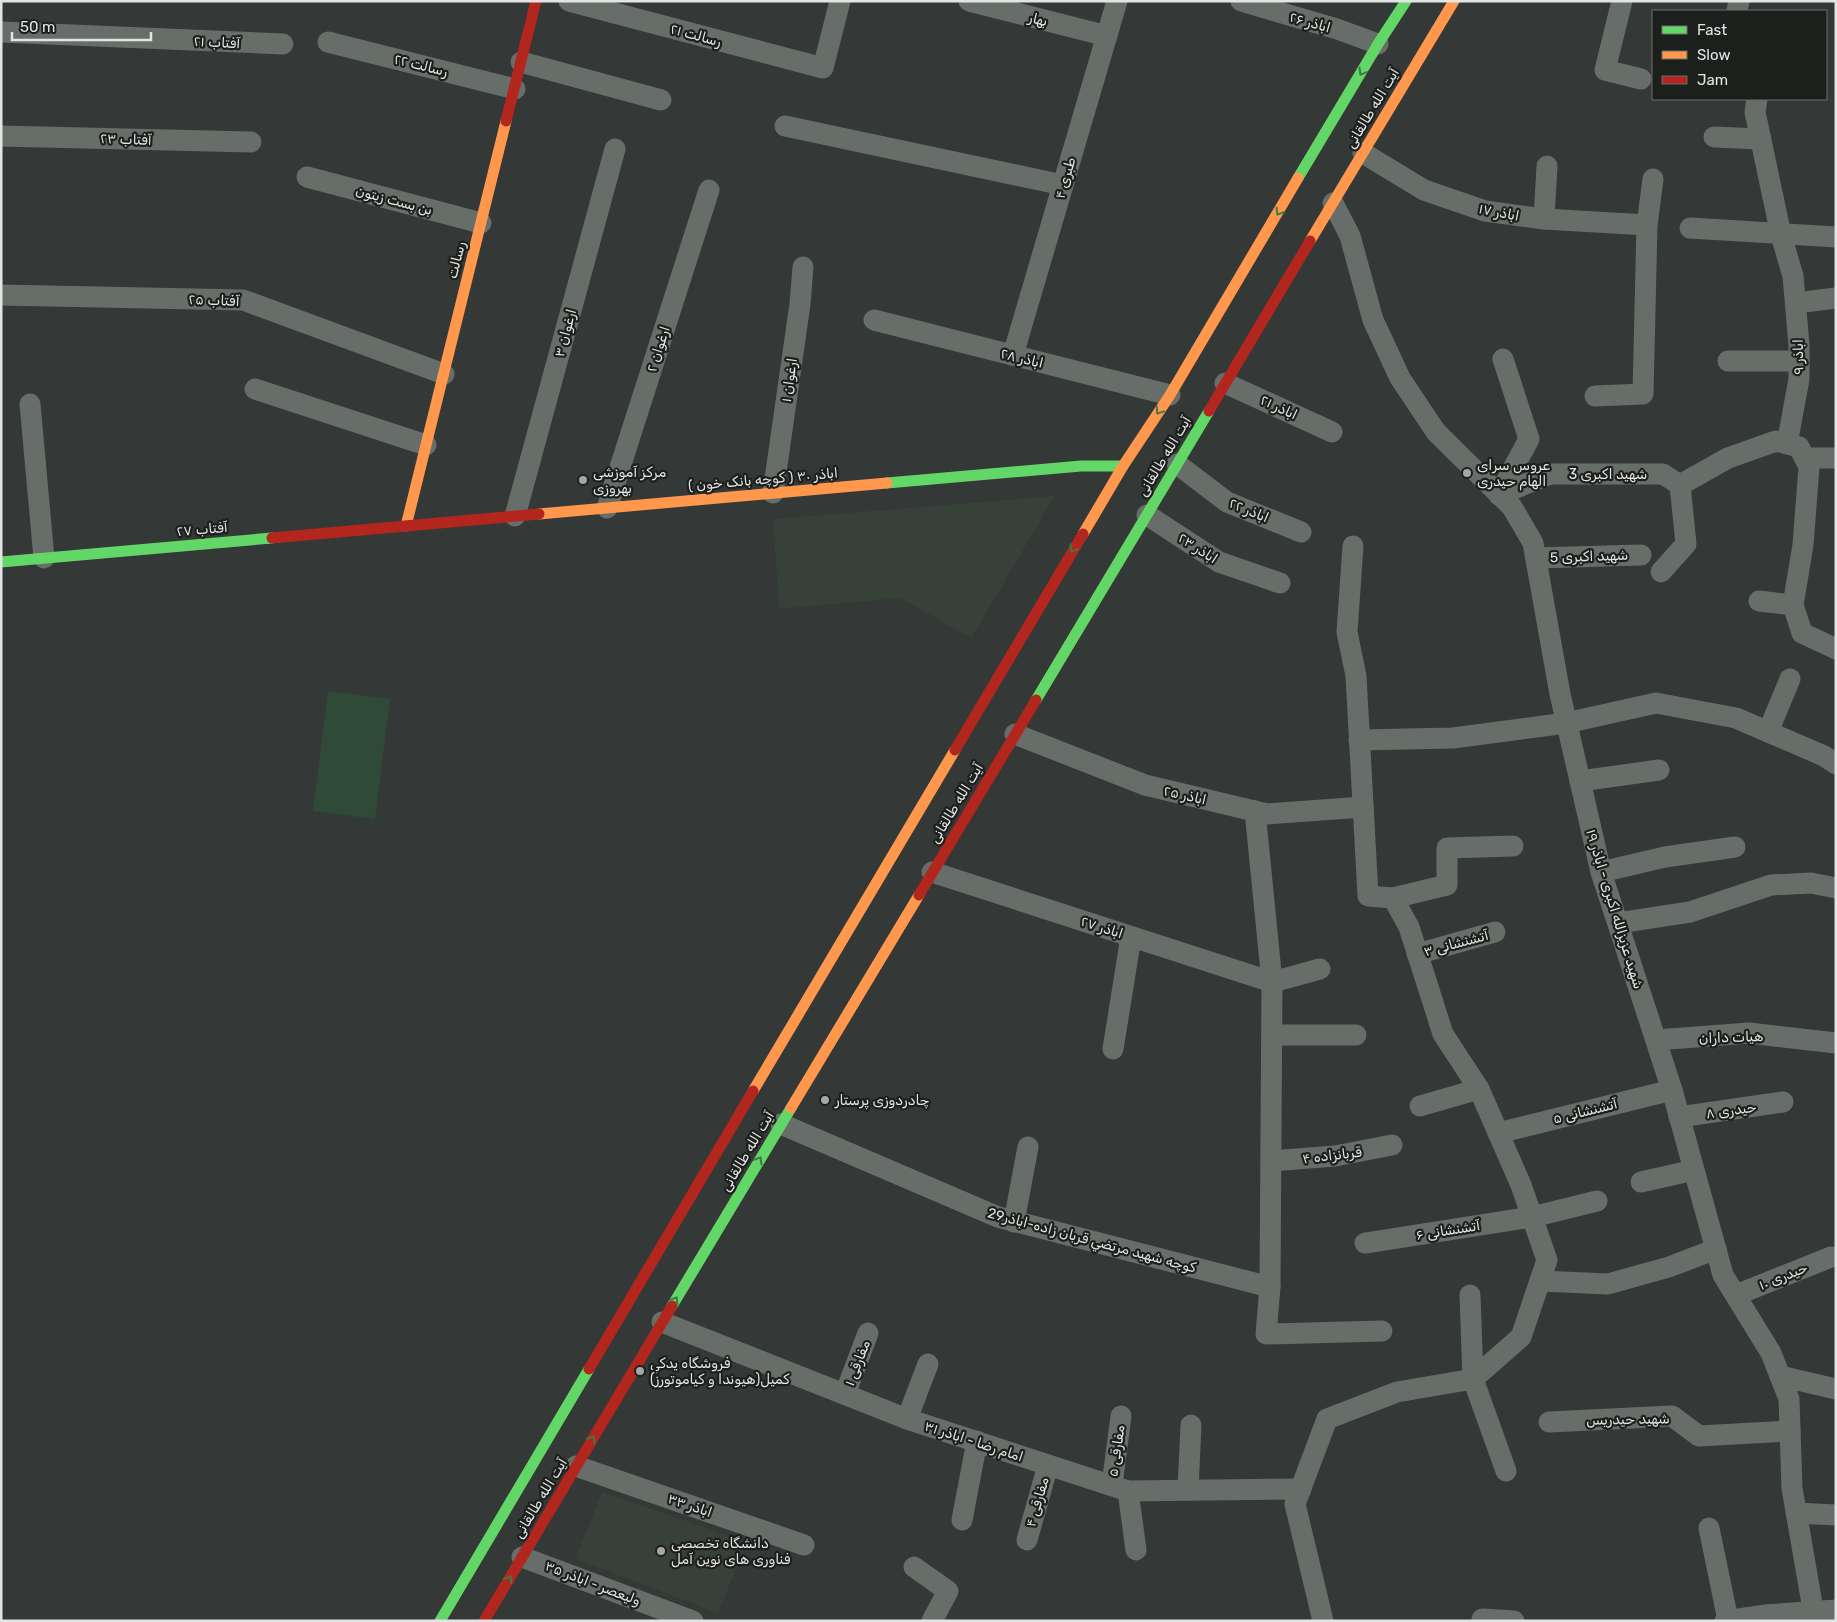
<svg xmlns="http://www.w3.org/2000/svg" width="1837" height="1622" font-family="Rubik,'Noto Sans Arabic',sans-serif">
  <rect width="100%" height="100%" fill="#343836"/>
  <g fill="#374139">
    <path d="M1055,496L971,638L900,598L779,609L773,519Z"/>
    <path d="M602,1492L747,1542L718,1613L575,1559Z"/>
  </g>
  <path fill="#304a38" d="M328,691L390,699L375,819L313,811Z"/>
  <g fill="none" stroke-linecap="round" stroke-linejoin="round">
    <g stroke="#676e69" stroke-width="21">
      <path d="M569,1L823,68L840,1"/>
      <path d="M969,1L1107,36"/>
      <path d="M1241,1L1337,29L1378,44"/>
      <path d="M1622,1L1605,70L1641,79"/>
      <path d="M1737,11L1739,1"/>
      <path d="M1,32L283,44"/>
      <path d="M328,42L515,89"/>
      <path d="M521,62L661,100"/>
      <path d="M1757,99L1755,112L1781,235L1793,276L1799,345V379L1787,444"/>
      <path d="M785,126L1063,185"/>
      <path d="M1,136L251,142"/>
      <path d="M1714,137L1761,139"/>
      <path d="M1363,153L1424,190L1485,211L1544,219L1647,225"/>
      <path d="M307,177L481,223"/>
      <path d="M1333,203L1350,236L1373,320L1400,378L1436,432L1512,507L1533,543L1560,694L1601,872L1672,1090L1723,1275L1771,1353L1789,1399L1792,1488L1815,1621"/>
      <path d="M1544,219L1547,166"/>
      <path d="M1690,228L1836,237"/>
      <path d="M1,295L243,300L444,374"/>
      <path d="M1796,303L1836,298"/>
      <path d="M874,320L1170,395"/>
      <path d="M1013,355L1117,1"/>
      <path d="M1728,361H1799"/>
      <path d="M1225,383L1332,432"/>
      <path d="M255,389L426,445"/>
      <path d="M1595,396L1643,394L1647,225L1653,179"/>
      <path d="M30,404L44,558"/>
      <path d="M1805,458H1836"/>
      <path d="M1177,464L1227,502L1301,532"/>
      <path d="M1680,485L1728,458L1776,441L1799,447L1809,467L1803,545L1793,605"/>
      <path d="M773,493L800,304L803,267"/>
      <path d="M1499,495L1550,474H1663L1680,485L1686,544L1661,572"/>
      <path d="M1499,495L1529,439L1503,359"/>
      <path d="M607,508L709,190"/>
      <path d="M1147,515L1219,562L1280,583"/>
      <path d="M515,516L615,149"/>
      <path d="M1536,558L1641,555"/>
      <path d="M1759,601L1793,605L1802,633L1836,649"/>
      <path d="M1768,732L1790,679"/>
      <path d="M1015,734L1145,785L1267,814L1363,807"/>
      <path d="M1359,740L1453,738L1566,723L1656,703L1736,718L1824,756L1836,764"/>
      <path d="M1580,781L1659,770"/>
      <path d="M1255,811L1272,982L1270,1287L1266,1334L1382,1331"/>
      <path d="M932,872L1272,982L1320,969"/>
      <path d="M1601,872L1665,857L1735,847"/>
      <path d="M1393,898L1447,885V848L1513,846"/>
      <path d="M1618,923L1690,912L1771,885L1811,883L1836,888"/>
      <path d="M1417,954L1495,932"/>
      <path d="M1272,1035H1356"/>
      <path d="M1656,1040L1749,1033L1836,1043"/>
      <path d="M1113,1049L1131,937"/>
      <path d="M1420,1106L1479,1089"/>
      <path d="M1679,1117L1783,1102"/>
      <path d="M781,1124L998,1217L1270,1287"/>
      <path d="M1498,1133L1672,1090"/>
      <path d="M1271,1161L1335,1156L1392,1145"/>
      <path d="M1641,1182L1694,1170"/>
      <path d="M1014,1222L1028,1147"/>
      <path d="M1365,1243L1532,1217L1597,1201"/>
      <path d="M1540,1281L1608,1284L1669,1267L1716,1249"/>
      <path d="M1470,1295L1473,1379L1506,1471"/>
      <path d="M1736,1295L1831,1257"/>
      <path d="M662,1322L907,1419L1128,1491L1301,1489"/>
      <path d="M1780,1376L1836,1389"/>
      <path d="M845,1394L868,1333"/>
      <path d="M907,1419L928,1364"/>
      <path d="M1549,1422L1672,1416L1699,1436L1790,1431"/>
      <path d="M576,1466L804,1545"/>
      <path d="M1112,1485L1121,1416"/>
      <path d="M1188,1490L1191,1425"/>
      <path d="M1128,1491L1136,1550"/>
      <path d="M1796,1513L1836,1515"/>
      <path d="M962,1520L977,1441"/>
      <path d="M1709,1528L1728,1620"/>
      <path d="M1027,1540L1048,1465"/>
      <path d="M522,1557L693,1621"/>
      <path d="M914,1567L948,1591L932,1621"/>
      <path d="M1482,1619L1514,1621"/>
      <path d="M1323,1621L1295,1504L1327,1419L1397,1392L1473,1379L1521,1337L1547,1260L1521,1185L1479,1089L1443,1034L1409,927L1393,898L1368,896L1356,676L1347,632L1353,546"/>
      <path d="M1725,1621L1766,1615L1836,1610"/>
    </g>
    <g stroke="#63d668" stroke-width="11">
      <path d="M1298,178L1378,44L1406,1"/>
      <path d="M887,483L1081,466H1123"/>
      <path d="M1,562L272,538"/>
      <path d="M1036,700L1209,411"/>
      <path d="M672,1306L791,1108"/>
      <path d="M440,1621L589,1369"/>
    </g>
    <g stroke="#ff974d" stroke-width="11">
      <path d="M1310,241L1454,1"/>
      <path d="M539,514L887,483"/>
      <path d="M406,526L506,121"/>
      <path d="M1083,534L1123,466L1170,395L1298,178"/>
      <path d="M753,1091L955,750"/>
      <path d="M791,1108L919,895"/>
    </g>
    <g stroke="#b3261e" stroke-width="11">
      <path d="M506,121L536,1"/>
      <path d="M1209,411L1310,241"/>
      <path d="M272,538L539,514"/>
      <path d="M955,750L1083,534"/>
      <path d="M919,895L1036,700"/>
      <path d="M589,1369L753,1091"/>
      <path d="M484,1621L672,1306"/>
    </g>
  </g>
  <defs><path id="oneway-chevron" d="M-2-3.5L2.5 0L-2 3.5" fill="none" stroke-width="1.6" stroke-linecap="round" stroke-linejoin="round" transform="scale(1.25)"/></defs>
  <g stroke="#407a42">
    <use href="#oneway-chevron" transform="translate(1362 72) rotate(121)"/>
    <use href="#oneway-chevron" transform="translate(1279 212) rotate(121)"/>
    <use href="#oneway-chevron" transform="translate(1159 411) rotate(124)"/>
    <use href="#oneway-chevron" transform="translate(1073 549) rotate(121)"/>
    <use href="#oneway-chevron" transform="translate(759 1160) rotate(-59)"/>
    <use href="#oneway-chevron" transform="translate(675 1300) rotate(-59)"/>
    <use href="#oneway-chevron" transform="translate(592 1439) rotate(-59)"/>
    <use href="#oneway-chevron" transform="translate(509 1579) rotate(-59)"/>
  </g>
  <g fill="#a5a8a6" stroke="#1d1f1d" stroke-width="2">
    <circle cx="1467" cy="473" r="5"/>
    <circle cx="583" cy="480" r="5"/>
    <circle cx="825" cy="1100" r="5"/>
    <circle cx="640" cy="1371" r="5"/>
    <circle cx="661" cy="1551" r="5"/>
  </g>
  <g text-anchor="middle" stroke-width="4.5" stroke-linejoin="round" paint-order="stroke">
    <g font-size="14" fill="#e2e5e3" stroke="#1d1f1d">
      <text transform="translate(1038 19) rotate(14)" y="5">بهار</text>
      <text transform="translate(1310 22) rotate(16)" y="5">اباذر ۲۶</text>
      <text transform="translate(696 35) rotate(15)" y="5">رسالت ۲۱</text>
      <text transform="translate(217 42) rotate(3)" y="5">آفتاب ۲۱</text>
      <text transform="translate(421 65) rotate(14)" y="5">رسالت ۲۲</text>
      <text transform="translate(1372 108) rotate(-59)" y="5">آیت الله طالقانی</text>
      <text transform="translate(126 139) rotate(2)" y="5">آفتاب ۲۳</text>
      <text transform="translate(1065 178) rotate(-74)" y="5">طبری ۴</text>
      <text transform="translate(394 200) rotate(15)" y="5">بن بست زیتون</text>
      <text transform="translate(1499 212) rotate(11)" y="5">اباذر ۱۷</text>
      <text transform="translate(456 260) rotate(-76)" y="5">رسالت</text>
      <text transform="translate(214 300) rotate(2)" y="5">آفتاب ۲۵</text>
      <text transform="translate(565 333) rotate(-75)" y="5">ارغوان ۳</text>
      <text transform="translate(658 349) rotate(-72)" y="5">ارغوان ۲</text>
      <text transform="translate(1798 357) rotate(-91)" y="5">اباذر ۹</text>
      <text transform="translate(1022 358) rotate(14)" y="5">اباذر ۲۸</text>
      <text transform="translate(789 380) rotate(-82)" y="5">ارغوان ۱</text>
      <text transform="translate(1279 407) rotate(25)" y="5">اباذر ۲۱</text>
      <text transform="translate(1164 456) rotate(-59)" y="5">آیت الله طالقانی</text>
      <text x="1608" y="479">شهید اکبری 3</text>
      <text transform="translate(763 479) rotate(-5)" y="5">اباذر ۳۰ ( کوچه بانک خون )</text>
      <text transform="translate(1249 510) rotate(23)" y="5">اباذر ۲۲</text>
      <text transform="translate(202 529) rotate(-5)" y="5">آفتاب ۲۷</text>
      <text transform="translate(1198 548) rotate(33)" y="5">اباذر ۲۳</text>
      <text transform="translate(1589 556) rotate(-2)" y="5">شهید اکبری 5</text>
      <text transform="translate(1185 795) rotate(13)" y="5">اباذر ۲۵</text>
      <text transform="translate(956 803) rotate(-59)" y="5">آیت الله طالقانی</text>
      <text transform="translate(1615 909) rotate(73)" y="5">شهید عزیزالله اکبری - اباذر ۱۹</text>
      <text transform="translate(1102 927) rotate(18)" y="5">اباذر ۲۷</text>
      <text transform="translate(1456 943) rotate(-15)" y="5">آتشنشانی ۳</text>
      <text transform="translate(1731 1037) rotate(-2)" y="5">هیات داران</text>
      <text transform="translate(1731 1110) rotate(-8)" y="5">حیدری ۸</text>
      <text transform="translate(1585 1111) rotate(-14)" y="5">آتشنشانی ۵</text>
      <text transform="translate(747 1151) rotate(-59)" y="5">آیت الله طالقانی</text>
      <text transform="translate(1332 1155) rotate(-7)" y="5">قربانزاده ۴</text>
      <text transform="translate(1448 1230) rotate(-9)" y="5">آتشنشانی ۶</text>
      <text transform="translate(1092 1240) rotate(15)" y="5">كوچه شهيد مرتضي قربان زاده-اباذر29</text>
      <text transform="translate(1783 1276) rotate(-22)" y="5">حیدری ۱۰</text>
      <text transform="translate(857 1363) rotate(-69)" y="5">مفارقی ۱</text>
      <text transform="translate(1628 1419) rotate(-1)" y="5">شهید حیدریس</text>
      <text transform="translate(974 1441) rotate(18)" y="5">امام رضا - اباذر ۳۱</text>
      <text transform="translate(1116 1451) rotate(-82)" y="5">مفارقی ۵</text>
      <text transform="translate(540 1498) rotate(-59)" y="5">آیت الله طالقانی</text>
      <text transform="translate(1037 1502) rotate(-74)" y="5">مفارقی ۴</text>
      <text transform="translate(690 1505) rotate(19)" y="5">اباذر ۳۳</text>
      <text transform="translate(593 1583) rotate(21)" y="5">ولیعصر - اباذر ۳۵</text>
    </g>
    <g font-size="14" fill="#e2e5e3" stroke="#1d1f1d" text-anchor="start">
      <text x="1477" y="470">عروس سرای<tspan x="1477" dy="16">الهام حیدری</tspan></text>
      <text x="593" y="477">مرکز آموزشی<tspan x="593" dy="16">بهروزی</tspan></text>
      <text x="835" y="1105">چادردوزی پرستار</text>
      <text x="650" y="1368">فروشگاه يدكي<tspan x="650" dy="16">كميل(هیوندا و کیاموتورز)</tspan></text>
      <text x="671" y="1548">دانشگاه تخصصی<tspan x="671" dy="16">فناوری های نوین آمل</tspan></text>
    </g>
  </g>
  <rect width="1837" height="1622" fill="none" stroke="#e2e5e3" stroke-width="5"/>
  <rect x="1652" y="10" width="175" height="90" fill="#1d1f1d" stroke="#6c6e6c"/>
  <rect x="1662" y="26" width="25" height="8" fill="#63d668" stroke="#6c6e6c"/>
  <text x="1697" y="35" font-size="15" fill="#e2e5e3">Fast</text>
  <rect x="1662" y="51" width="25" height="8" fill="#ff974d" stroke="#6c6e6c"/>
  <text x="1697" y="60" font-size="15" fill="#e2e5e3">Slow</text>
  <rect x="1662" y="76" width="25" height="8" fill="#b3261e" stroke="#6c6e6c"/>
  <text x="1697" y="85" font-size="15" fill="#e2e5e3">Jam</text>
  <path d="M12 32v8h139v-8" fill="none" stroke="#e2e5e3" stroke-width="2.5"/>
  <text x="20" y="32" font-size="15" fill="#e2e5e3" stroke="#1d1f1d" stroke-width="4" paint-order="stroke">50 m</text>
</svg>
